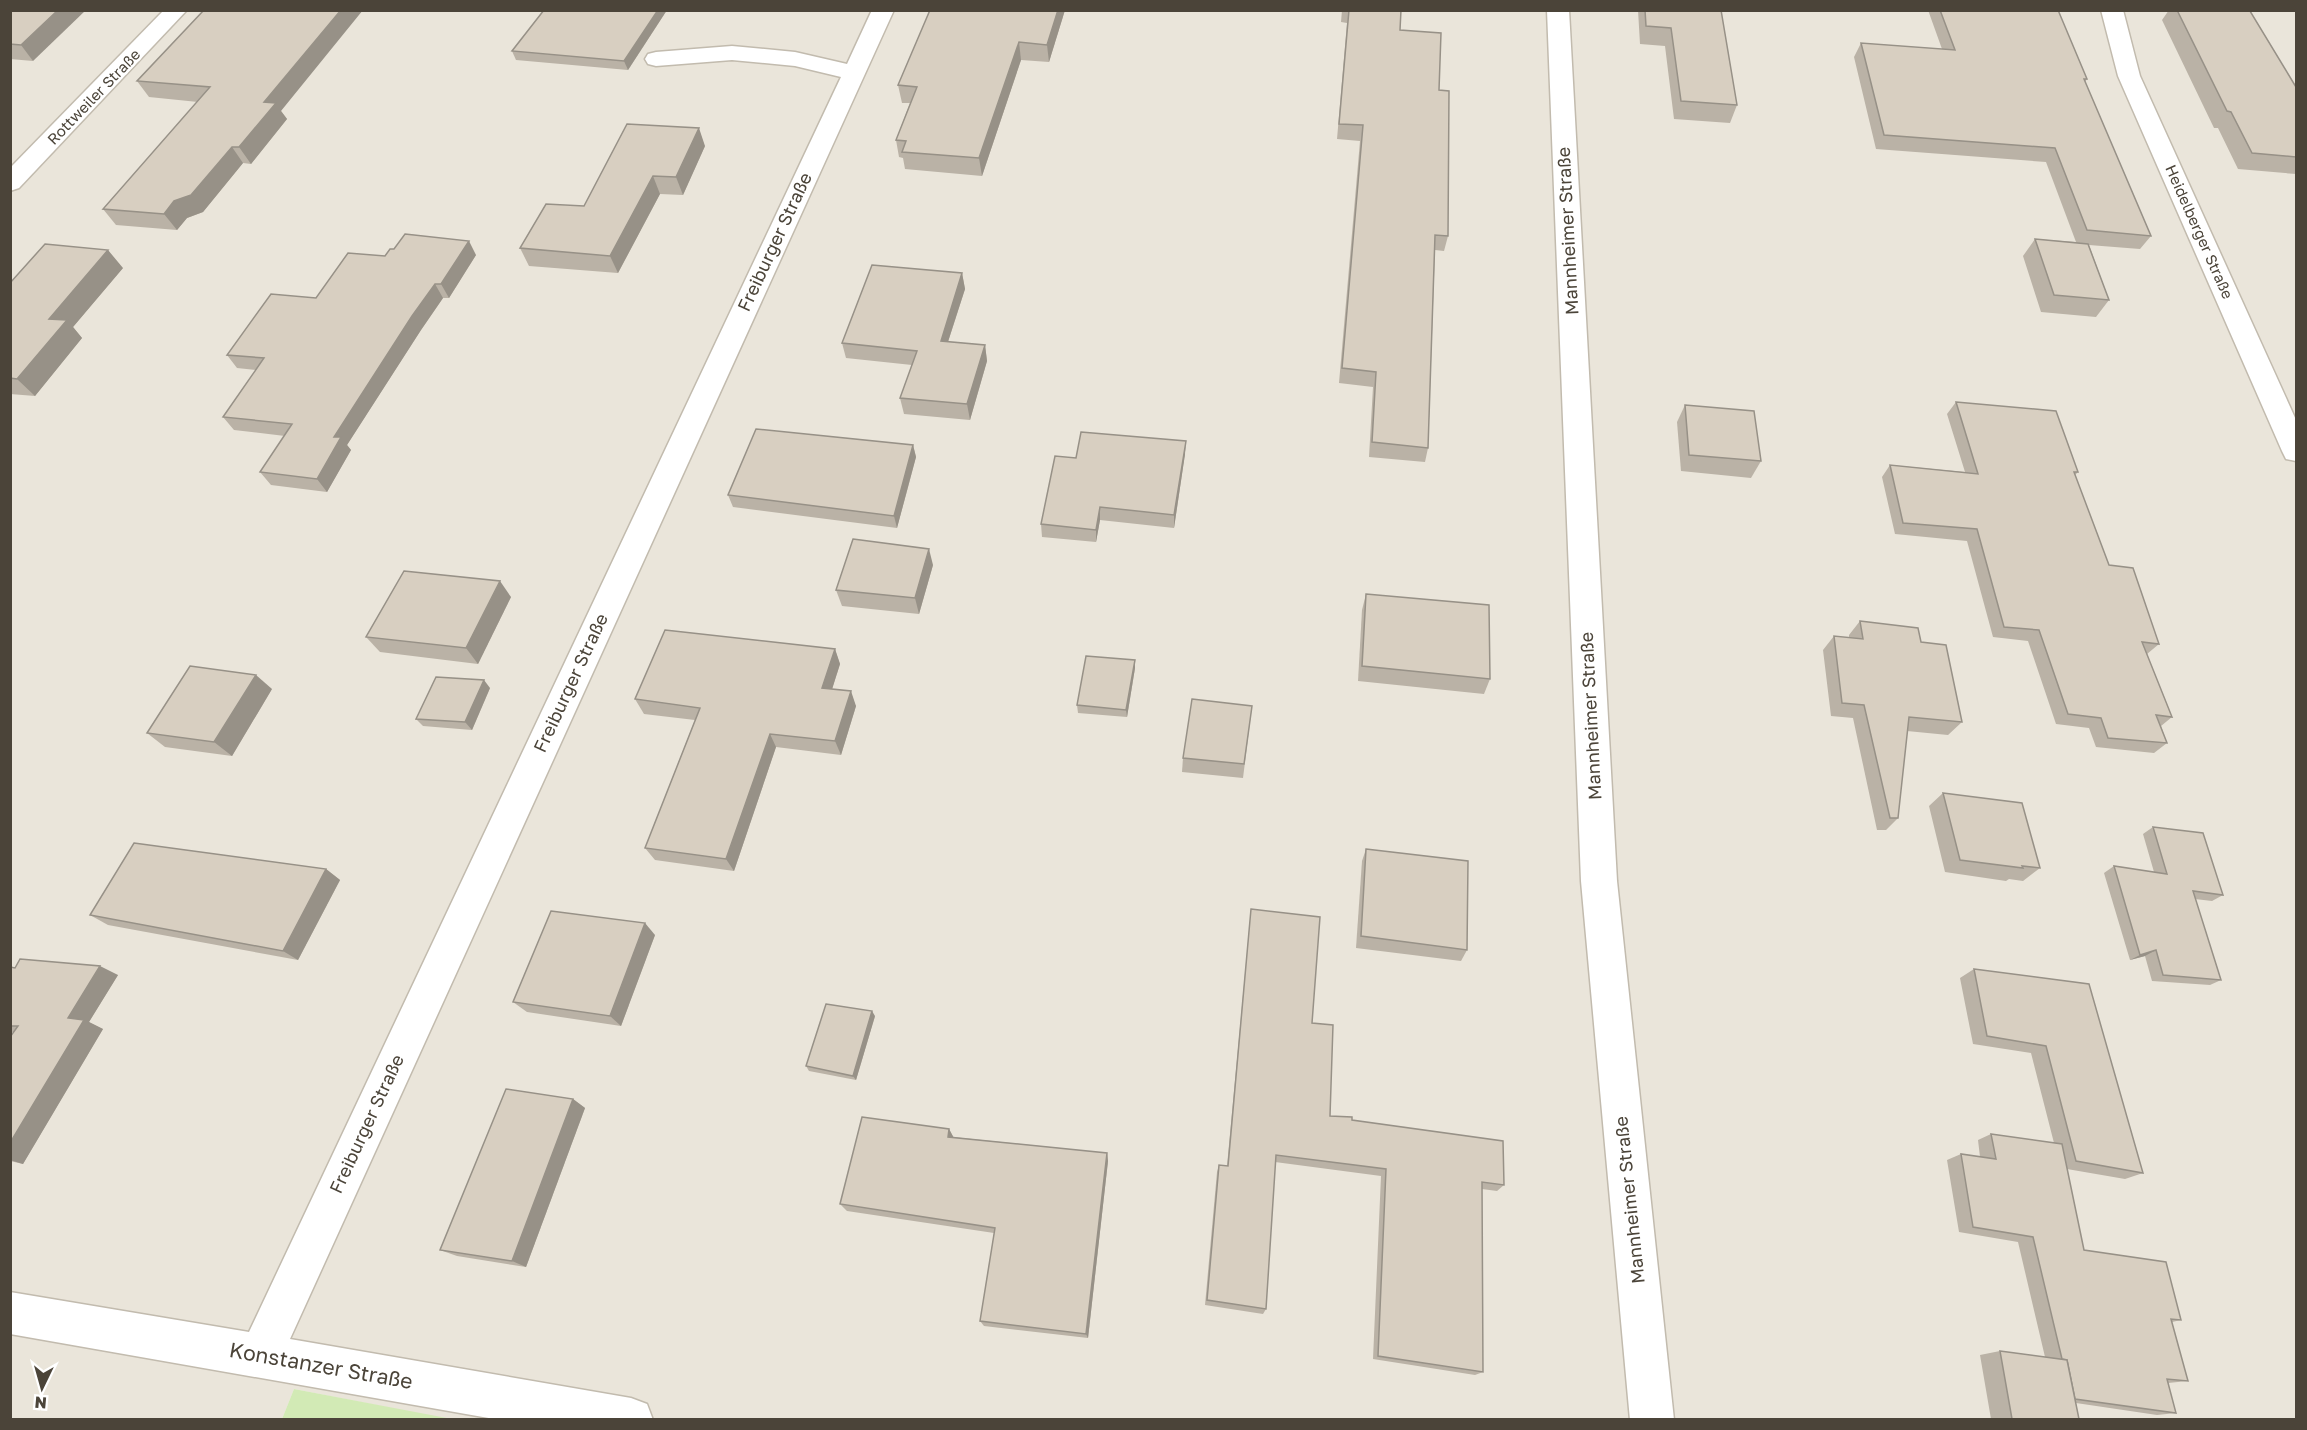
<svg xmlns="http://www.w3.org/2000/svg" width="2307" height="1430" font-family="'Golos Text',sans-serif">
  <rect width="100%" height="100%" fill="#f6f3ec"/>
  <path fill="#eae5da" d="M10,11H2296V1419L452,1420L294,1389L282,1419H11Z"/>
  <path fill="#d2eab5" d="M294,1389L452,1419H282Z"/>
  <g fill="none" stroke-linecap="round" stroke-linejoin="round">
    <defs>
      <g id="minor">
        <path d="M164,10H187L19,188L10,191V168Z"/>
        <path d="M872,10H894L290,1339L631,1398L647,1404L653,1420H500L10,1334V1292L249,1332L841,77L795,66L732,60L656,66L648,64L645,59L648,54L656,52L732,46L795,52L847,64Z"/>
        <path d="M1547,10H1569L1617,881L1674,1420H1630L1581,881Z"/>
        <path d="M2101,10H2123L2140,76L2296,420V461L2286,459L2282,451L2118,76Z"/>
      </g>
    </defs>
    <use href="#minor" stroke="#c2bbae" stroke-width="3"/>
    <use href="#minor" fill="#fff" fill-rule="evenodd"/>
  </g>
  <g fill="#bab2a6">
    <path d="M10,10L33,61L10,59Z"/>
    <path d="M204,10L281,111L287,119L251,164L243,163L203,212L187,218L177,230L116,225L103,209L198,102L149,97L137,81Z"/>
    <path d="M544,10H667L628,70L516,60L512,51Z"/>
    <path d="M930,10H1065L1049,62L1021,60L982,176L905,169L903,158L899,157L896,140L910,103H902L898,85Z"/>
    <path d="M1342,10H1401L1400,30L1439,90L1448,236L1444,251L1435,250L1428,448L1425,462L1369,457L1373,387L1339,383L1360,141L1337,139L1347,23L1341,22Z"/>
    <path d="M1638,10H1721L1737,105L1730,123L1674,119L1665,46L1640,44Z"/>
    <path d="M1928,10H2058L2087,79L2085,82L2151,236L2140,249L2089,245L2109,300L2096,317L2041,312L2023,256L2035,239L2076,242L2046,162L1876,149L1854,57L1861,43L1942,49Z"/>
    <path d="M2169,10L2250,11L2296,87V174L2238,169L2218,128H2214L2162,20Z"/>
    <path d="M705,146L683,195L660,194L618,273L529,266L520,248L584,206Z"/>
    <path d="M476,255L449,298H443L421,330L347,445L351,450L327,492L271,485L260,472L285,436L234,430L223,417L256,370L237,368L227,355L316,298L385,256Z"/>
    <path d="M123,268L73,327L82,338L35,396L10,394V283Z"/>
    <path d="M962,273L965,289L948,342L985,345L987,361L970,420L904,414L900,398L912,365L846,358L842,343Z"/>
    <path d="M1956,402L2078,472L2075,475L2109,565L2159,644L2147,654L2172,717L2161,726L2167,743L2154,753L2096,747L2089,728L2056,724L2028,641L1993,637L1967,541L1895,534L1882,477L1890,465L1965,472L1947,414Z"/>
    <path d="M1685,405L1761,461L1751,478L1681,471L1677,422Z"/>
    <path d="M913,445L916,457L897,528L733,507L728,495Z"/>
    <path d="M1185,454L1174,528L1100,520L1096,542L1042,537L1041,524L1076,458Z"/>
    <path d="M933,565L919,614L842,606L836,590Z"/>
    <path d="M1366,594L1490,679L1484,694L1358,681L1362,610Z"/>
    <path d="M511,597L478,664L380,652L366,637Z"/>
    <path d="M1860,621L1921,642L1962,722L1948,735L1907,731L1898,818L1886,830H1877L1853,718L1831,716L1823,650L1834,636L1849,638V635Z"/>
    <path d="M835,649L840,664L832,689L856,706L841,755L776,747L734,871L655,860L645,848L695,720L644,714L635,699Z"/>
    <path d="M1135,668L1127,717L1078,713L1077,705Z"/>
    <path d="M490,688L472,730L423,726L416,719Z"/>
    <path d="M272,689L232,756L165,747L147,733Z"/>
    <path d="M1252,706L1243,778L1182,772L1183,758Z"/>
    <path d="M1943,793L2040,868L2023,881L2009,879L2006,881L1945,872L1929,806Z"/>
    <path d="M2153,827L2223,895L2212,901L2195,899L2221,980L2210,985L2152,981L2145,956L2130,960L2104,873L2114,866L2154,872L2143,834Z"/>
    <path d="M1366,849L1467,950L1461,961L1356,948L1362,861Z"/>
    <path d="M326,869L340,880L298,960L108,925L90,915Z"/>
    <path d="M1251,909L1312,1023L1330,1116L1352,1120L1504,1185L1497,1191L1482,1189L1483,1372L1475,1375L1373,1359L1381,1176L1275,1162L1266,1309L1263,1314L1205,1305L1217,1172L1219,1165L1227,1166L1250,920Z"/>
    <path d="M655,935L621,1026L527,1012L513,1002Z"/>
    <path d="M10,967L118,975L89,1022L103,1029L23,1164L10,1161V1037L14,1032H10Z"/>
    <path d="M1974,969L2089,984L2143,1173L2125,1179L2067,1169L2084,1250L2181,1320L2172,1322L2188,1381L2168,1383L2176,1413L2157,1415L2076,1403L2079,1419H1991L1980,1355L2000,1351L2045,1357L2018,1242L1959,1232L1947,1160L1961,1154L1980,1157L1978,1140L1991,1134L2054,1143L2031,1053L1973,1044L1960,978Z"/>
    <path d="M875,1016L856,1080L809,1071L806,1066Z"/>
    <path d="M573,1099L585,1108L526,1267L457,1256L440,1250Z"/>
    <path d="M949,1129L953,1137L1107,1153L1108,1161L1088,1338L984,1326L980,1321L994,1233L847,1211L840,1204Z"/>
  </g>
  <g fill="#979187">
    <path d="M58,10H86L33,61L21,45Z"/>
    <path d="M341,10H363L281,111L287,119L251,164L239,147L264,102Z"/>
    <path d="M658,10H667L628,70L624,61Z"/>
    <path d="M1058,10H1065L1049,62L1047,45Z"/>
    <path d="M1019,42L1021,60L982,176L979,158Z"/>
    <path d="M699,128L705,146L683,195L676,177Z"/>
    <path d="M232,147L243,163L203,212L187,218L177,230L164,214L174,201Z"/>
    <path d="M653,176L660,194L618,273L610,256Z"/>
    <path d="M469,241L476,255L449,298L441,284Z"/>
    <path d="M108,250L123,268L73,327L82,338L35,396L17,379L49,319Z"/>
    <path d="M962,273L965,289L943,357L941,341Z"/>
    <path d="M435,284L443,298L421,330L347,445L351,450L327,492L317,479L334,437L412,316Z"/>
    <path d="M985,345L987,361L970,420L967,404Z"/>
    <path d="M1186,441L1185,454L1174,528V515Z"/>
    <path d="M913,445L916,457L897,528L894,516Z"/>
    <path d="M1100,507V520L1096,542V530Z"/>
    <path d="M929,549L933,565L919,614L915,598Z"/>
    <path d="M500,581L511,597L478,664L466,648Z"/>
    <path d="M835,649L840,664L828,702L822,688Z"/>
    <path d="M1135,660V668L1127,717L1126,710Z"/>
    <path d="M256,675L272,689L232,756L214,742Z"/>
    <path d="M484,680L490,688L472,730L465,722Z"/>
    <path d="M851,691L856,706L841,755L835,741Z"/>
    <path d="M770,734L776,747L734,871L726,859Z"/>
    <path d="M326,869L340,880L298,960L283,951Z"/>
    <path d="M645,923L655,935L621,1026L610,1016Z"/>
    <path d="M2156,950L2145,956L2130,960L2140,955Z"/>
    <path d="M100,966L118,975L89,1022L103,1029L23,1164L10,1160V1143L68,1018Z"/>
    <path d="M872,1011L875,1016L856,1080L853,1076Z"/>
    <path d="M573,1099L585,1108L526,1267L512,1261Z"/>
    <path d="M949,1129L954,1138L948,1137Z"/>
    <path d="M1107,1153L1108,1161L1088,1338L1086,1334Z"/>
  </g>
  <g fill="#d8cfc1" stroke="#979187" stroke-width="1.5">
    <path d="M10,10H58L21,45L10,44Z"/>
    <path d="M204,10H341L264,102L276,103L239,147H232L191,195L174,201L164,214L103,209L210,87L137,81Z"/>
    <path d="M544,10H658L624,61L512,51Z"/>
    <path d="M930,10H1058L1047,45L1019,42L979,158L902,152L906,141L896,140L917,87L898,85Z"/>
    <path d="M1349,10H1401L1400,30L1441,33L1439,90L1449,91L1448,236L1435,235L1428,448L1372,442L1376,372L1342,368L1363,125L1339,124Z"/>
    <path d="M1645,10H1721L1737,105L1681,101L1671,28L1646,26Z"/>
    <path d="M1940,10H2058L2087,79H2084L2151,236L2087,230L2055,148L1884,135L1861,43L1955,50Z"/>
    <path d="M2177,10L2250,11L2296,87V157L2252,153L2231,112L2227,111Z"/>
    <path d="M627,124L699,128L676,177L653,176L610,256L520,248L546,204L584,206Z"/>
    <path d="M405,234L469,241L441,284H435L412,316L334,437H341L317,479L260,472L292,424L223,417L264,358L227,355L271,294L316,298L348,253L385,256L390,249H394Z"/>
    <path d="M2035,239L2088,244L2109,300L2054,295Z"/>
    <path d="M45,244L108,250L49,319L67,320L17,379L10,378V283Z"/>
    <path d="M872,265L962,273L941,341L985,345L967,404L900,398L917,351L842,343Z"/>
    <path d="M1956,402L2056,411L2078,472H2074L2109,565L2133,568L2159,644L2142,642L2172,717L2156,715L2167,743L2108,738L2101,718L2068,714L2039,630L2004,627L1977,529L1903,523L1890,465L1978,474Z"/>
    <path d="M1685,405L1754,411L1761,461L1689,455Z"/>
    <path d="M756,429L913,445L894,516L728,495Z"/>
    <path d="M1081,432L1186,441L1174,515L1100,507L1096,530L1041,524L1055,456L1076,458Z"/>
    <path d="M853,539L929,549L915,598L836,590Z"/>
    <path d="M404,571L500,581L466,648L366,637Z"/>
    <path d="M1366,594L1489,605L1490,679L1362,666Z"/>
    <path d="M1860,621L1918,628L1921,642L1946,645L1962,722L1909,717L1898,818H1890L1864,705L1842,703L1834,636L1863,639Z"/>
    <path d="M665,630L835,649L822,688L851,691L835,741L770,734L726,859L645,848L700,708L635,699Z"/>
    <path d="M1086,656L1135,660L1126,710L1077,705Z"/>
    <path d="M190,666L256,675L214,742L147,733Z"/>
    <path d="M436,677L484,680L465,722L416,719Z"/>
    <path d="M1192,699L1252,706L1244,764L1183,758Z"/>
    <path d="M1943,793L2022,803L2040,868L2022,866L2023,868L1960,860Z"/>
    <path d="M2153,827L2203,833L2223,895L2193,891L2221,980L2163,975L2156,950L2140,955L2114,866L2167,874Z"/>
    <path d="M134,843L326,869L283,951L90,915Z"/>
    <path d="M1366,849L1468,861L1467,950L1361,936Z"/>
    <path d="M1251,909L1320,917L1312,1023L1333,1025L1330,1116L1352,1117V1120L1503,1141L1504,1185L1482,1182L1483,1372L1378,1356L1386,1169L1276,1155L1266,1309L1207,1300L1219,1165L1228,1166Z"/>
    <path d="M551,911L645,923L610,1016L513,1002Z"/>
    <path d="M20,959L100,966L68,1018L84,1020L10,1143V1037L18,1026H10V967L15,968Z"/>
    <path d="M1974,969L2089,984L2143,1173L2076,1161L2046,1046L1987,1036Z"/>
    <path d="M826,1004L872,1011L853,1076L806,1066Z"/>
    <path d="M506,1089L573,1099L512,1261L440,1250Z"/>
    <path d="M862,1117L949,1129L948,1137L1107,1153L1086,1334L980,1321L995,1228L840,1204Z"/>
    <path d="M1991,1134L2062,1144L2084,1250L2166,1262L2181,1320L2171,1319L2188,1381L2167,1379L2176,1413L2075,1399L2067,1360L2062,1359L2033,1237L1973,1227L1961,1154L1996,1159Z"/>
    <path d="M2000,1351L2067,1360L2079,1419H2012Z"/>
  </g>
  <g text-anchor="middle" stroke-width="4.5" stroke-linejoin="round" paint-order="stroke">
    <g font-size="15" fill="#4b4439" stroke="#fff">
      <text transform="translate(94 97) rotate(-46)" y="5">Rottweiler Straße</text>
      <text transform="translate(2199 232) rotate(66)" y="5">Heidelberger Straße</text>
    </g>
    <g font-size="18" fill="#4b4439" stroke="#fff">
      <text transform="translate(1568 231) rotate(-93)" y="6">Mannheimer Straße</text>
      <text transform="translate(775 242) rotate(-65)" y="6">Freiburger Straße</text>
      <text transform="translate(571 683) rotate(-65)" y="6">Freiburger Straße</text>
      <text transform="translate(1591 716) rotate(-93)" y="6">Mannheimer Straße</text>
      <text transform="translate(367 1124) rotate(-65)" y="6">Freiburger Straße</text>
      <text transform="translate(1630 1200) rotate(-96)" y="6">Mannheimer Straße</text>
    </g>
    <g font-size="21" fill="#4b4439" stroke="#fff">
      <text transform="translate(321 1366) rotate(10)" y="7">Konstanzer Straße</text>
    </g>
  </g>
  <rect width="2307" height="1430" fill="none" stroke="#4b4439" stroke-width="24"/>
  <g transform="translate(42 1388) rotate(185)" stroke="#ffffff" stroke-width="4.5" paint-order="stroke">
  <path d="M0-4.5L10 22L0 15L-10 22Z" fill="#4b4439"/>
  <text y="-9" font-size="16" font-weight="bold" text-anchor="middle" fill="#4b4439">N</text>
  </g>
</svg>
